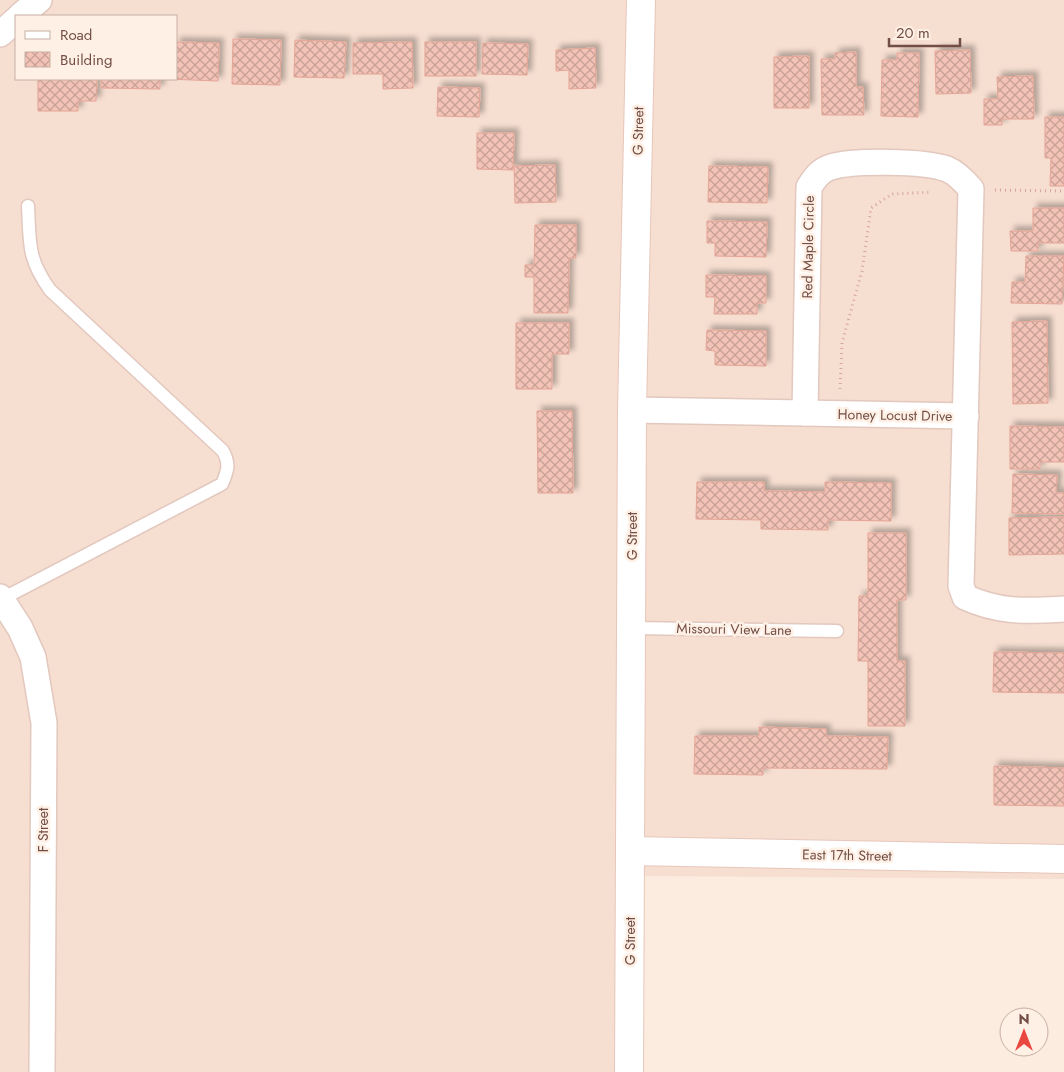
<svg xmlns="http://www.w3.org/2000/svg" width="1064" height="1072" font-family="Jost,sans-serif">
  <defs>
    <pattern id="building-cross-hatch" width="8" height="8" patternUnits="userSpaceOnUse" patternTransform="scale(1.25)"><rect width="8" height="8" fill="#f2c3b6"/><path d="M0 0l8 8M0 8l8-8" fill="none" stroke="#c8a196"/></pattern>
    <filter id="shadow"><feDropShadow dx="4.5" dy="-4.5" stdDeviation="2.5" flood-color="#0004"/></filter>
  </defs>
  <rect width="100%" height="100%" fill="#fcebdf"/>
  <path fill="#f6ded0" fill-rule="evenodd" d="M0,0H1064V879L643,876L642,1072H0ZM16,16H176V79H16Z"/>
  <g fill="url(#building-cross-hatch)" stroke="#e5a596" filter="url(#shadow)">
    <path d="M233,39L281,40L280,85L232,84Z"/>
    <path d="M295,40L346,42L344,78L294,77Z"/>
    <path d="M176,42L219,43L218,81L166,79H176Z"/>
    <path d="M412,42L413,88L383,89V74H353V43Z"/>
    <rect x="425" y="42" width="51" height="34"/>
    <path d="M483,43L528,44L527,75L482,74Z"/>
    <path d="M595,48L596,88L569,89V70L556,71V50Z"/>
    <path d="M970,50L971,93L936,94L935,51Z"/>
    <path d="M856,52V87H863L864,115H822L821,59H835V53Z"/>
    <path d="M897,53H919L918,117L881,116L882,60H897Z"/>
    <path d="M809,56V108H774V57Z"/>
    <path d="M1033,76L1034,119H1002V125H984V99H998L997,77Z"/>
    <path d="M38,79H97L96,101H78V111H38Z"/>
    <path d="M101,79H160V89L101,88Z"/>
    <path d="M438,87L480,88L479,117L437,116Z"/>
    <path d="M1045,117H1064V186H1050L1051,158H1045Z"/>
    <path d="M477,133H514L513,170L477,169Z"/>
    <path d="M555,165L556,202L515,203L514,166Z"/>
    <path d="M709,166L768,167L767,203L708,202Z"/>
    <path d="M1033,208H1064V243H1038V251H1011L1010,231H1033Z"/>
    <path d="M707,221L767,222L766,257L715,256V243H707Z"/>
    <path d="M535,225H576V258H569L568,313H534V277H525V265H534Z"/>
    <path d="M1026,256H1064L1062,304L1011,303L1012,282H1025Z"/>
    <path d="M706,275L766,276V303H757V314H714L715,297H706Z"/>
    <path d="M1047,321L1048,403L1013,404L1012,322Z"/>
    <path d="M516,323H569V354H552V389H516Z"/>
    <path d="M707,330L766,331V366L715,365V351L706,350Z"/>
    <path d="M537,411H572L573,493H538Z"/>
    <path d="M1010,426L1064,427V462H1040V469H1010Z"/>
    <path d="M1013,474L1057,475L1056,493H1064V514L1012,513Z"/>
    <path d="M697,482H764V491L825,492V482L891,483V521L828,520V530L761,529V520L696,519Z"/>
    <path d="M1064,517V554L1009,555V518Z"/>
    <path d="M868,533H906V600H897V661H905V726H868V661H858L859,596H868Z"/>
    <path d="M994,652L1064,653V693L993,692Z"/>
    <path d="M759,727L826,729V736L888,737L887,769L763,768V775L694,774L695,736H759Z"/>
    <path d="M994,766L1064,768V806L994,805Z"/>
  </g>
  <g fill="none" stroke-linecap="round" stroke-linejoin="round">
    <defs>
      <g id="lane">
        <path d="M2,599L222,484C228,470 230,464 223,451L50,290C27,258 30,243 28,206"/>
        <path d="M631,628L837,631"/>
      </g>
      <g id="street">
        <path d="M20,16L39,0"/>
        <path d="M0,34L16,20"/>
        <path d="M632,410L966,416"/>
        <path d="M805,413L809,187C815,178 820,170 831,167C854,160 925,161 947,169C957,173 965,182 971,189L961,586L965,597C1000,613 1026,611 1064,609"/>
        <path d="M0,597L20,628L33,657L44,723L42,1072"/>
      </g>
      <g id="secondary">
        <path d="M630,851L1064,859"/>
        <path d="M629,1072L632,410L641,0"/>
      </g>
    </defs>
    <use href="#lane" stroke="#e2c8be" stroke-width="15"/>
    <use href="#street" stroke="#e2c8be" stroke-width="28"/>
    <use href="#secondary" stroke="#e7c7bb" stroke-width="30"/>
    <g stroke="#d7a69a" stroke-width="3" stroke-dasharray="1 4" stroke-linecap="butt">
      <path d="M995,190L1064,191"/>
      <path d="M840,389L842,343L862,271L871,208L892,194L931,192"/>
    </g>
    <use href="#lane" stroke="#fff" stroke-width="12"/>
    <use href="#street" stroke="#fff" stroke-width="25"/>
    <use href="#secondary" stroke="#fff" stroke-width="28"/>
  </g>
  <g text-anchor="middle" stroke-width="5" stroke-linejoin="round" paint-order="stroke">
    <g font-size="14" fill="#734e46" stroke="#fff0e5">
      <text transform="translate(638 131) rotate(-89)" y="5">G Street</text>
      <text transform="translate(808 247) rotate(-89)" y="5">Red Maple Circle</text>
      <text transform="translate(895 415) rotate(1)" y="5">Honey Locust Drive</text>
      <text transform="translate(632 536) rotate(-90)" y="5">G Street</text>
      <text transform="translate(734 629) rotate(1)" y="5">Missouri View Lane</text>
      <text transform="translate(43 830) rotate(-90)" y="5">F Street</text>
      <text transform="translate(847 855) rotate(1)" y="5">East 17th Street</text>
      <text transform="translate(630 941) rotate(-90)" y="5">G Street</text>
    </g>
  </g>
  <rect x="15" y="15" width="162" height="65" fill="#fff0e5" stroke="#c7afa5"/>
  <rect x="25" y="31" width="25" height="8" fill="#ffffff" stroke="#c7afa5"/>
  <text x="60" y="40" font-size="15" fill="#734e46">Road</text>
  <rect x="25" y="52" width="25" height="15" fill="url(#building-cross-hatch)" stroke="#c7afa5"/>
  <text x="60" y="65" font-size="15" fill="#734e46">Building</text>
  <g transform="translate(1024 1032)"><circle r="24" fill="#fff0e5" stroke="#c7afa5"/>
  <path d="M0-4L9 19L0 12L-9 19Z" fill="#ea4640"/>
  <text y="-8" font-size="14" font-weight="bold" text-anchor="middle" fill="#734e46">N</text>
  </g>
  <path d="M889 38v8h71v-8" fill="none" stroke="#734e46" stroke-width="2.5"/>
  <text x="896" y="38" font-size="15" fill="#734e46" stroke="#fff0e5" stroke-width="4" paint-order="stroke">20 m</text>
</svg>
